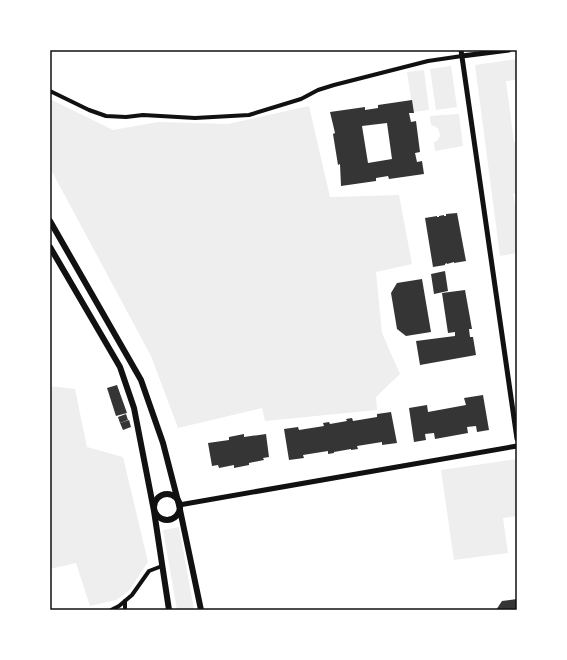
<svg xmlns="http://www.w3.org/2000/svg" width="567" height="660" font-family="Lato,sans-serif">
  <rect width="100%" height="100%" fill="#fff"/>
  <g fill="#eee">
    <path d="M517,59V80L506,81L514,142H517V193L513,194L517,214V253L500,256L475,65Z"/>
    <path d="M451,66L457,107L436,110L430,69Z"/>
    <path d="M424,70L429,110L413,112L407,72Z"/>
    <path d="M50,99L113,130L158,122L228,124L309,106L330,197L399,195L412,264L376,272L382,333L400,374L376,397L377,410L265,421L262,408L178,428L151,356L50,168Z"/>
    <path d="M459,114L463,146L435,151L434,142L437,141L440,136C439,129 438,127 431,125L430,116Z"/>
    <path d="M50,386L75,389L87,447L123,457L148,562L129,591L116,600L90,606L76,563L50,569Z"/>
    <path d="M517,459V516L503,518L508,553L454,560L441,470Z"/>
    <path d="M179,527L194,610H177L163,530Z"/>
  </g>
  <g fill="#353535" fill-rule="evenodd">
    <path d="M412,100L414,113H409L411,122L416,121L420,152L415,153L417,162L422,161L424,174L389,179L388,176L376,178V181L341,186L340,164L338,165L333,134L335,133L330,112L365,107V110L378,108V105ZM387,123L392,159L368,163L362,126Z"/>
    <path d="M457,213L466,261L454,263V262L447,264V263L445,264V265L433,267L425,218L437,216V217H439V216L444,215V216H446V214Z"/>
    <path d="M445,271L448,291L434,294L431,274Z"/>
    <path d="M422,279L431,332L406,336L397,329L391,293L397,283Z"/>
    <path d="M465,290L472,329H469L470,337H473L476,355L420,365L416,341L455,336V332L448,333L442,293Z"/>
    <path d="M117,385L127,413L116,416L107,388Z"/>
    <path d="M483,395L489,430L477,432L476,426L467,427L468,433L435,439L434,433L425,434L426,440L414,442L409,408L427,405L428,412L466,405L464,398Z"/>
    <path d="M391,412L397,443L382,445V442L357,446L358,449L351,450V449L334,452V453L328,454V451L303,455L304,458L289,460L284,429L298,427L299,430L324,426L323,423L329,422L330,424L347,421L346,419L352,418L353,421L377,417V414Z"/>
    <path d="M126,414L128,420L120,423L118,417Z"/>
    <path d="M129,420L131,427L123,430L120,423Z"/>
    <path d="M244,434V437L266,434L269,457L263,458L264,460L249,463V465L234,468V465L219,468L218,465L212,466L208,443L229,440V437Z"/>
    <path d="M517,599V610H496L502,601Z"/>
  </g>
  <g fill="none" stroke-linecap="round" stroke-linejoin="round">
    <g stroke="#111" stroke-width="4">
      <path d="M50,91L89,110L106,116L126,117L143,115L195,118L249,115L301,99L318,90L334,85L428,61L462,56"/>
      <path d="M111,610L119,606L132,595L149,571L162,566"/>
      <path d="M125,610V601"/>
    </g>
    <g stroke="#111" stroke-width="5">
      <path d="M461,50L517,439"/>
      <path d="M462,56L509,50"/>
      <path d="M179,505L517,446"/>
    </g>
    <g stroke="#111" stroke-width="6">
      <path d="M50,221L141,380L163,443L179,505L201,610"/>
      <path d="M50,247L120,367L134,408L154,511L169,610"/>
      <circle cx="167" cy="507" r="13"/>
    </g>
  </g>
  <rect width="567" height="660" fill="none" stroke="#ffffff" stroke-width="102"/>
  <rect x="51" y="51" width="465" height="558" fill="none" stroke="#111" stroke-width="1.5"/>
</svg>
